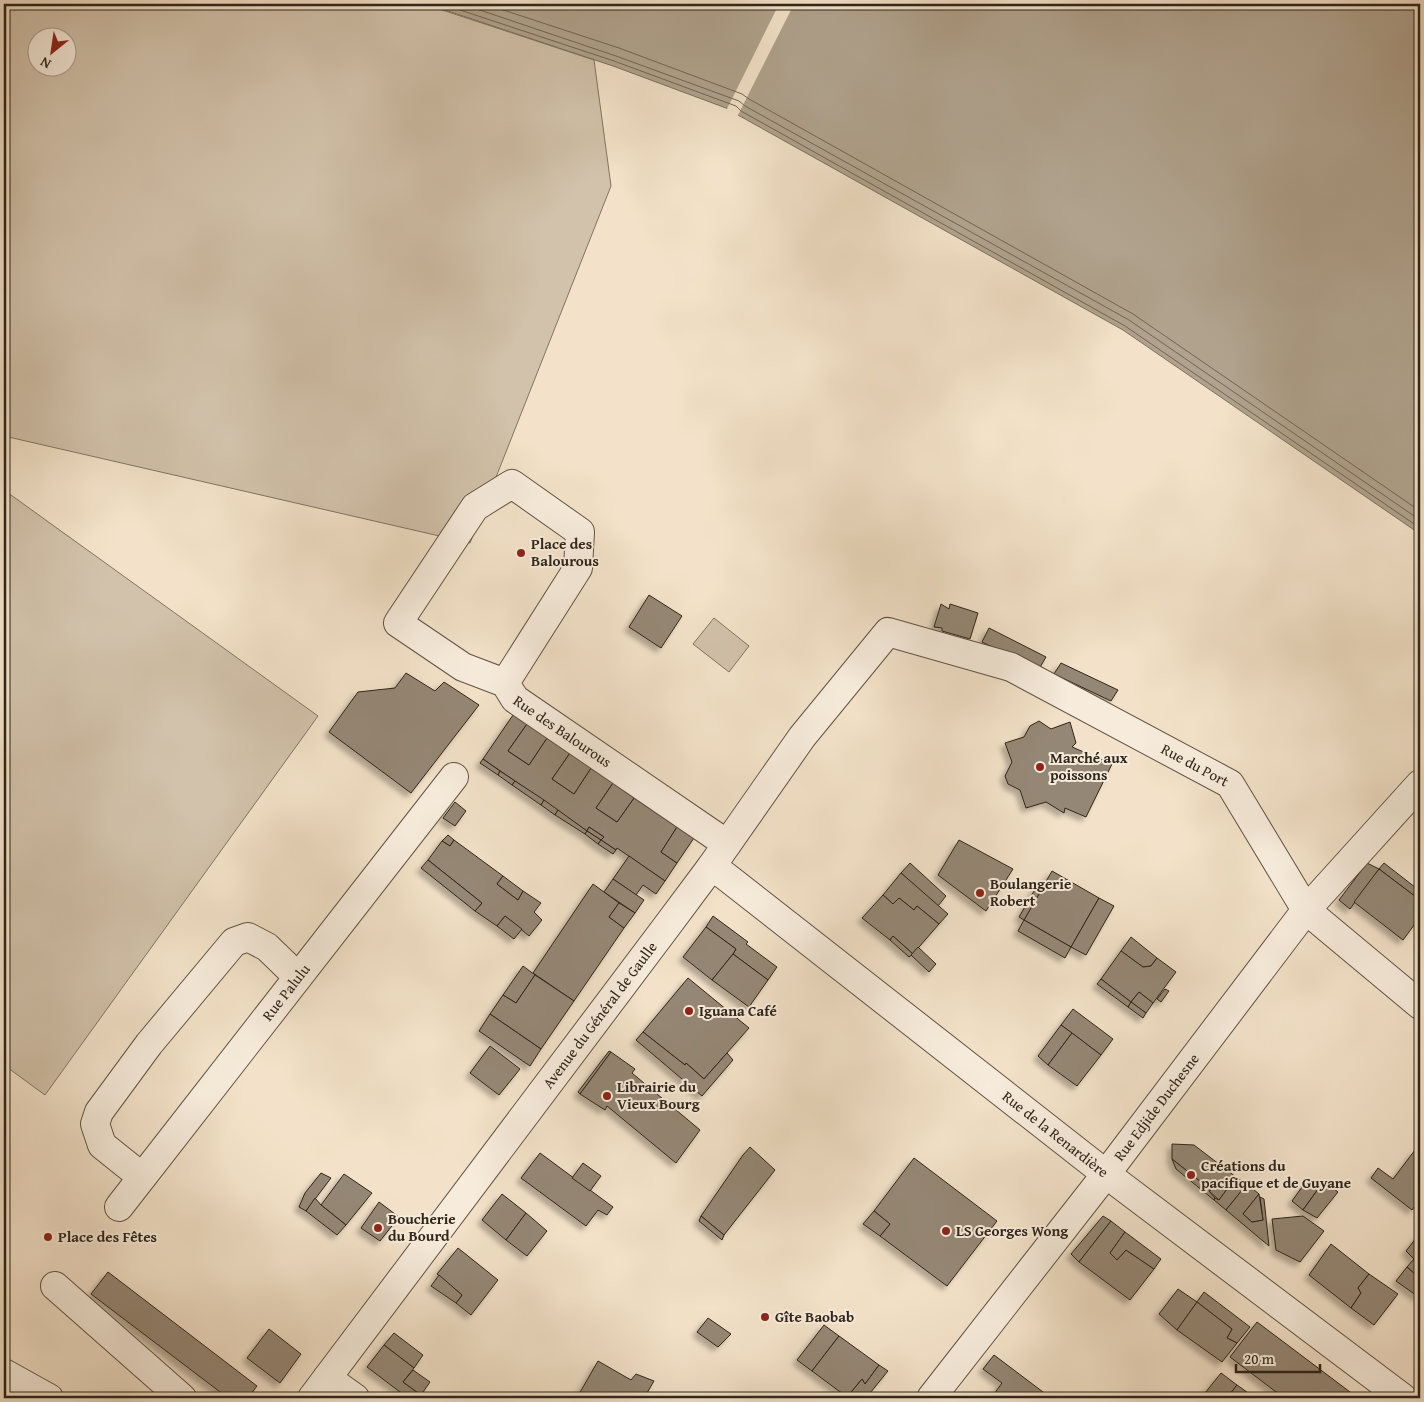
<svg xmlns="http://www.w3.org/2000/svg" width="1424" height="1402" font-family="'Gentium Book Plus',serif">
  <defs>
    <filter id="shadow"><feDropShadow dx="-4.5" dy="4.5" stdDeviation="2.5" flood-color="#0004"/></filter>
  </defs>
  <rect width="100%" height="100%" fill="#f3e2c9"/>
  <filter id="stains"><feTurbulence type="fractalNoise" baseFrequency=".004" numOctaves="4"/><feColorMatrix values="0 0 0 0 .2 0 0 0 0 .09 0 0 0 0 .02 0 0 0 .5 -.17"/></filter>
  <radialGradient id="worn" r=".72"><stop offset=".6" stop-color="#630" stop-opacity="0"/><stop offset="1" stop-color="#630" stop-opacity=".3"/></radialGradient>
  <g fill="#d2c2ab" stroke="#807462" fill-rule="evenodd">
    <path d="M4,4H424L594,60L611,186L470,543L4,436ZM38,38H68V68H38Z"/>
    <path d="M4,490L318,716L45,1095L4,1065Z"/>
    <path d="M714,618L749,646L729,672L693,644Z"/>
  </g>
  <path fill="#b0a28d" stroke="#7c705f" d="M427,4H1420V534L1123,330L738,115L734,111L613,66Z"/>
  <path fill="#f3e2c9" d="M779,4H794L737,117L732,113L726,111Z"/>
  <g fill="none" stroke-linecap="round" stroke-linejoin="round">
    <g stroke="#706453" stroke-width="1">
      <path d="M442,4L614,61L736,106L741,111L1125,326L1420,528"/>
      <path d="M462,4L616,56L739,101L745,106L1129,320L1420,520"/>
      <path d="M485,4L619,48L742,94L749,99L1133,314L1420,511"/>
    </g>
  </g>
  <g fill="#958775" stroke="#2f2519" filter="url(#shadow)">
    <path d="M649,595L682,616L661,648L629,627Z"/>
    <path d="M941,604L949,609L950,604L978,613L970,639L942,631V628L934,627Z"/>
    <path d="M989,628L1046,657L1039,669L982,642Z"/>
    <path d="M1061,663L1118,690L1111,701L1054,674Z"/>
    <path d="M406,673L435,691L444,682L479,705L411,793L329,732L358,692L395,688Z"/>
    <path d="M513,715L527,724L508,751L529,765L547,738L570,753L552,779L574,794L591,768L613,783L596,808L617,822L634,798L677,827L661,852L677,863L665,881L617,848L616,850L601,840L604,837L589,827L587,831L483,759Z"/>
    <path d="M1039,721L1051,729L1070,722L1076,743L1072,747L1112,764L1086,817L1065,808L1064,813L1046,802L1026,808L1020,790L1008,784L1005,776L1012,762L1005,743L1024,737L1030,726Z"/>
    <path d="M527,724L547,738L529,765L508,751Z"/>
    <path d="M570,753L591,768L574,794L552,779Z"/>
    <path d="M483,759L500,771L498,775L480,763Z"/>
    <path d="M500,771L515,781L512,785L498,775Z"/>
    <path d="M515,781L544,800L541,805L512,785Z"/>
    <path d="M613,783L634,798L617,822L596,808Z"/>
    <path d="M544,800L558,810L555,815L541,805Z"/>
    <path d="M455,802L466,811L455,826L443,818Z"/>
    <path d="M558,810L587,831L585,834L555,815Z"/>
    <path d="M589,827L604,837L601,840L587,831Z"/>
    <path d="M677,827L694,838L677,863L661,852Z"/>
    <path d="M587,831L601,840L598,844L585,834Z"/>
    <path d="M448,835L454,840L450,846L442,841Z"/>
    <path d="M454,840L503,876L497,884L518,900L523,891L541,903L534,912L542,920L529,936L505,916L497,926L475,911L482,903L428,860L442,841L450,846Z"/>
    <path d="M601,840L616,850L613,854L598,844Z"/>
    <path d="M959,840L1013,869L986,911L938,875Z"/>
    <path d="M629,856L665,881L656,894L643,885L636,895L613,879Z"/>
    <path d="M428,860L482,903L475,911L421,868Z"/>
    <path d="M910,863L946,896L938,906L901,873Z"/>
    <path d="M1367,863L1379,869L1350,909L1339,900Z"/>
    <path d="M1384,863L1420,891V900L1379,869Z"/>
    <path d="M1379,869L1420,900V917L1403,940L1354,902Z"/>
    <path d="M1052,871L1099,898L1071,947L1024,920Z"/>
    <path d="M901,873L948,914L939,924L917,906L914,910L899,898L893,904L883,895Z"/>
    <path d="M503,876L523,891L518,900L497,884Z"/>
    <path d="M613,879L644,900L635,913L604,892Z"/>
    <path d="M593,884L619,903L609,917L624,928L574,1001L533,973Z"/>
    <path d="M1037,886L1042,889L1024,920L1019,917Z"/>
    <path d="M883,895L893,904L899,898L914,910L917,906L939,924L913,954L893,936L890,940L862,918Z"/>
    <path d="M1099,898L1114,906L1086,955L1071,947Z"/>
    <path d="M619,903L635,913L624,928L609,917Z"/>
    <path d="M505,916L522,929L514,939L497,926Z"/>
    <path d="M713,916L748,942L746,944L777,967L768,980L733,954L736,949L706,927Z"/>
    <path d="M1024,920L1071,947L1065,958L1018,931Z"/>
    <path d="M706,927L736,949L733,954L712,980L683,957Z"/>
    <path d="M893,936L913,954L909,957L890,940Z"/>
    <path d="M1131,937L1157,958L1151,966L1143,967L1121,951Z"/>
    <path d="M918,947L936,964L929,972L911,955Z"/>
    <path d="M1121,951L1143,967L1151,966L1157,958L1176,972L1153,1003L1139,992L1131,1002L1101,979Z"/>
    <path d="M733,954L768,980L749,1007L712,980Z"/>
    <path d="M523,966L535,975L516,1003L503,995Z"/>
    <path d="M535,975L574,1001L541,1049L490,1014L503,995L516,1003Z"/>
    <path d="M688,978L749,1028L704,1079L686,1063L685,1065L643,1032Z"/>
    <path d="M1101,979L1131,1002L1128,1007L1097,984Z"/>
    <path d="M1165,989L1169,991L1161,1002L1157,999Z"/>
    <path d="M1139,992L1153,1003L1146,1013L1131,1002Z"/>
    <path d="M1131,1002L1146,1013L1143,1018L1128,1007Z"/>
    <path d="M1073,1009L1113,1039L1101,1055L1061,1025Z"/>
    <path d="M490,1014L541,1049L530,1066L479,1031Z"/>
    <path d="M1061,1025L1072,1033L1048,1065L1038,1056Z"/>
    <path d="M643,1032L685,1065L686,1063L704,1079L727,1053L733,1060L702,1096L636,1040Z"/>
    <path d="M1072,1033L1101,1055L1077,1086L1048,1065Z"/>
    <path d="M490,1046L520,1069L499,1095L470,1073Z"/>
    <path d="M609,1051L611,1052L580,1094L578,1092Z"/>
    <path d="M611,1052L635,1069L632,1073L700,1130L676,1163L607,1106L605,1110L580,1094Z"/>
    <path d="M1172,1144L1194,1145L1236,1177L1219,1200L1209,1191L1211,1190L1172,1159Z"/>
    <path d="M750,1147L775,1170L724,1235L701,1216L743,1155Z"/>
    <path d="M1415,1150L1420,1154V1199L1412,1210L1371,1178L1378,1168L1393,1179Z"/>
    <path d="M540,1153L613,1207L607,1215L598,1210L586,1226L521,1178Z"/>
    <path d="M914,1158L997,1221L947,1286L880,1236L890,1224L874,1211Z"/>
    <path d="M1172,1159L1211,1190L1209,1191L1215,1198L1214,1200L1176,1169Z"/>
    <path d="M583,1163L601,1176L590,1191L572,1178Z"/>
    <path d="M321,1173L331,1178L306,1211L299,1207L305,1193Z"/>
    <path d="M344,1174L372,1193L346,1225L321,1205Z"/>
    <path d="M1236,1177L1247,1184L1226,1210L1214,1200L1215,1198L1219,1200Z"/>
    <path d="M1307,1180L1318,1189L1303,1210L1292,1201Z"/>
    <path d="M1324,1181L1338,1192L1317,1218L1303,1210Z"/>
    <path d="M1247,1184L1259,1194L1243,1214L1252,1222L1263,1220L1260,1197L1264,1199L1269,1246L1226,1210Z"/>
    <path d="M502,1194L526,1213L506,1240L482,1220Z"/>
    <path d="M1259,1194L1263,1220L1252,1222L1243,1214Z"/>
    <path d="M315,1198L321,1205L346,1225L337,1235L306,1211Z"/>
    <path d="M379,1202L399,1217L380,1241L361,1228Z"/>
    <path d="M874,1211L890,1224L880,1236L863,1224Z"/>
    <path d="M526,1213L547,1231L527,1256L506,1240Z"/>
    <path d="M701,1216L724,1235L722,1240L699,1221Z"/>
    <path d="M1103,1216L1111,1221L1079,1262L1071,1254Z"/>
    <path d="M1303,1216L1324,1231L1300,1262L1276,1250L1272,1219Z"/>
    <path d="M1111,1221L1125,1232L1110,1253L1117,1260L1126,1250L1154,1269L1130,1300L1079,1262Z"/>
    <path d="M1125,1232L1161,1259L1154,1269L1126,1250L1117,1260L1110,1253Z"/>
    <path d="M1420,1233V1270L1416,1275L1407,1267L1414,1259L1406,1251Z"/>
    <path d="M1331,1244L1369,1274L1358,1288L1361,1293L1351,1308L1309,1275Z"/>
    <path d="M458,1248L498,1280L471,1315L456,1303L462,1295L437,1274Z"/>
    <path d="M1407,1267L1416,1275L1420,1270V1298L1396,1281Z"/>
    <path d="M108,1272L257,1386L248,1398H228L91,1294Z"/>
    <path d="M1369,1274L1398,1294L1374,1325L1351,1308L1361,1293L1358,1288Z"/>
    <path d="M439,1275L462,1295L456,1303L431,1286Z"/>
    <path d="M1178,1289L1197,1302L1177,1330L1159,1314Z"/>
    <path d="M1204,1292L1250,1327L1237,1343L1227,1338L1232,1329L1197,1302Z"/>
    <path d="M1197,1302L1232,1329L1227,1338L1237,1343L1222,1362L1177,1330Z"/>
    <path d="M708,1318L731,1334L718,1347L697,1332Z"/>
    <path d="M1257,1322L1358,1398H1284L1230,1357Z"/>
    <path d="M824,1325L839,1336L812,1371L797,1360Z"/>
    <path d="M269,1329L301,1354L280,1383L247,1358Z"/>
    <path d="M394,1333L423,1355L414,1368L384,1345Z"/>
    <path d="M839,1336L879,1365L865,1384L862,1379L847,1397L812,1371Z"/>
    <path d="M384,1345L414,1368L403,1382L421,1395L418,1398H408L367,1367Z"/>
    <path d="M994,1355L1051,1398H991L1002,1383L983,1369Z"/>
    <path d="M598,1361L631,1380L636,1374L654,1381L644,1398H587L579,1394Z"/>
    <path d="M879,1365L888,1371L866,1398L847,1397L862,1379L865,1384Z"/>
    <path d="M413,1370L430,1382L421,1395L403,1382Z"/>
    <path d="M1221,1373L1237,1385L1227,1398H1201Z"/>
    <path d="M1237,1385L1254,1397L1253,1398H1227Z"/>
  </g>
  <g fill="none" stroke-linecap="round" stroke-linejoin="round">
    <defs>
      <g id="minor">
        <path id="s1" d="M505,683L578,568L580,532L512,484L475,507L398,623L463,667L505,683L515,699L727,844"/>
        <path id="s2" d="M711,867L724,875L1106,1174L1403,1398"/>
        <path d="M142,1177L102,1145L95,1124L99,1112L149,1044L234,942L248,937L267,947L298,977"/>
        <path id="s3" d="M119,1207L454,777"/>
        <path d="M55,1286L182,1398"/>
        <path d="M4,1373L49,1398"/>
        <path d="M327,1378L355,1398"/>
        <path id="s4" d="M312,1398L667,926L711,867L802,737L888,632L1011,667L1230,784L1306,910L1420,1005"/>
        <path id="s5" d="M931,1398L1106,1174L1306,910L1420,784"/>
      </g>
    </defs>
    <use href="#minor" stroke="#605445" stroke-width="30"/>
    <use href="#minor" stroke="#f7ecdc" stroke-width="28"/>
  </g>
  <g fill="#8f2418" stroke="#f7ecdc" stroke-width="2">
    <circle cx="521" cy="553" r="5"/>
    <circle cx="1040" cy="767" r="5"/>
    <circle cx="980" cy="893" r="5"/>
    <circle cx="689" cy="1011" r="5"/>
    <circle cx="607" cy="1096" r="5"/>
    <circle cx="1191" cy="1175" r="5"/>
    <circle cx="378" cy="1228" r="5"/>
    <circle cx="946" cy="1231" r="5"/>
    <circle cx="48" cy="1237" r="5"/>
    <circle cx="765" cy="1317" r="5"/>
  </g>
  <g text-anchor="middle" stroke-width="4" stroke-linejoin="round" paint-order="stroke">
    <g font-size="15" font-weight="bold" fill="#2f2519" stroke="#f7ecdc" text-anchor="start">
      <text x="531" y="549">Place des<tspan x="531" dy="17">Balourous</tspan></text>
      <text x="1050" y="763">Marché aux<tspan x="1050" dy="17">poissons</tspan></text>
      <text x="990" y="889">Boulangerie<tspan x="990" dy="17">Robert</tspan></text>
      <text x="699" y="1016">Iguana Café</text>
      <text x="617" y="1092">Librairie du<tspan x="617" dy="17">Vieux Bourg</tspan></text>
      <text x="1201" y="1171">Créations du<tspan x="1201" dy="17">pacifique et de Guyane</tspan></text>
      <text x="388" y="1224">Boucherie<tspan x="388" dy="17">du Bourd</tspan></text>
      <text x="956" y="1236">LS Georges Wong</text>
      <text x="58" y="1242">Place des Fêtes</text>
      <text x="775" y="1322">Gîte Baobab</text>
    </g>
    <g font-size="15" fill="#2f2519" stroke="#f7ecdc">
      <text dy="5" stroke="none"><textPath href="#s1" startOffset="638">Rue des Balourous</textPath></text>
      <text dy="5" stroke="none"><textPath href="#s4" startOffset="1295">Rue du Port</textPath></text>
      <text dy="5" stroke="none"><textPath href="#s3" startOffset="272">Rue Palulu</textPath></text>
      <text dy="5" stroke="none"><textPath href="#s4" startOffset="479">Avenue du Général de Gaulle</textPath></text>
      <text dy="5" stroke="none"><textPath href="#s5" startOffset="368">Rue Edjide Duchesne</textPath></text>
      <text dy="5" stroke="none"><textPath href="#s2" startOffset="436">Rue de la Renardière</textPath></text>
    </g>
  </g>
  <rect width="1424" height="1402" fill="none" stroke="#f3e2c9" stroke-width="20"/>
  <rect x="5" y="5" width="1414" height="1392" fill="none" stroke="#2f2519" stroke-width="2.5"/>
  <rect x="10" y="10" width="1404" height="1382" fill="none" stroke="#2f2519"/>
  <g transform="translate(52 52) rotate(210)"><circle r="24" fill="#f7ecdc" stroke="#a79c8e"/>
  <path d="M0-4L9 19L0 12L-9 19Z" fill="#8f2418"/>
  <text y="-8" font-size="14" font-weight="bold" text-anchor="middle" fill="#2f2519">N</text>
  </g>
  <path d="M1236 1364v8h84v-8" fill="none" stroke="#2f2519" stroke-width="2.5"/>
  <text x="1244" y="1364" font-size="15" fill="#2f2519" stroke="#f7ecdc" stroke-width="4" paint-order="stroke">20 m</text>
  <rect width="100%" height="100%" filter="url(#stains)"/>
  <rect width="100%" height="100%" fill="url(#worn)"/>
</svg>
